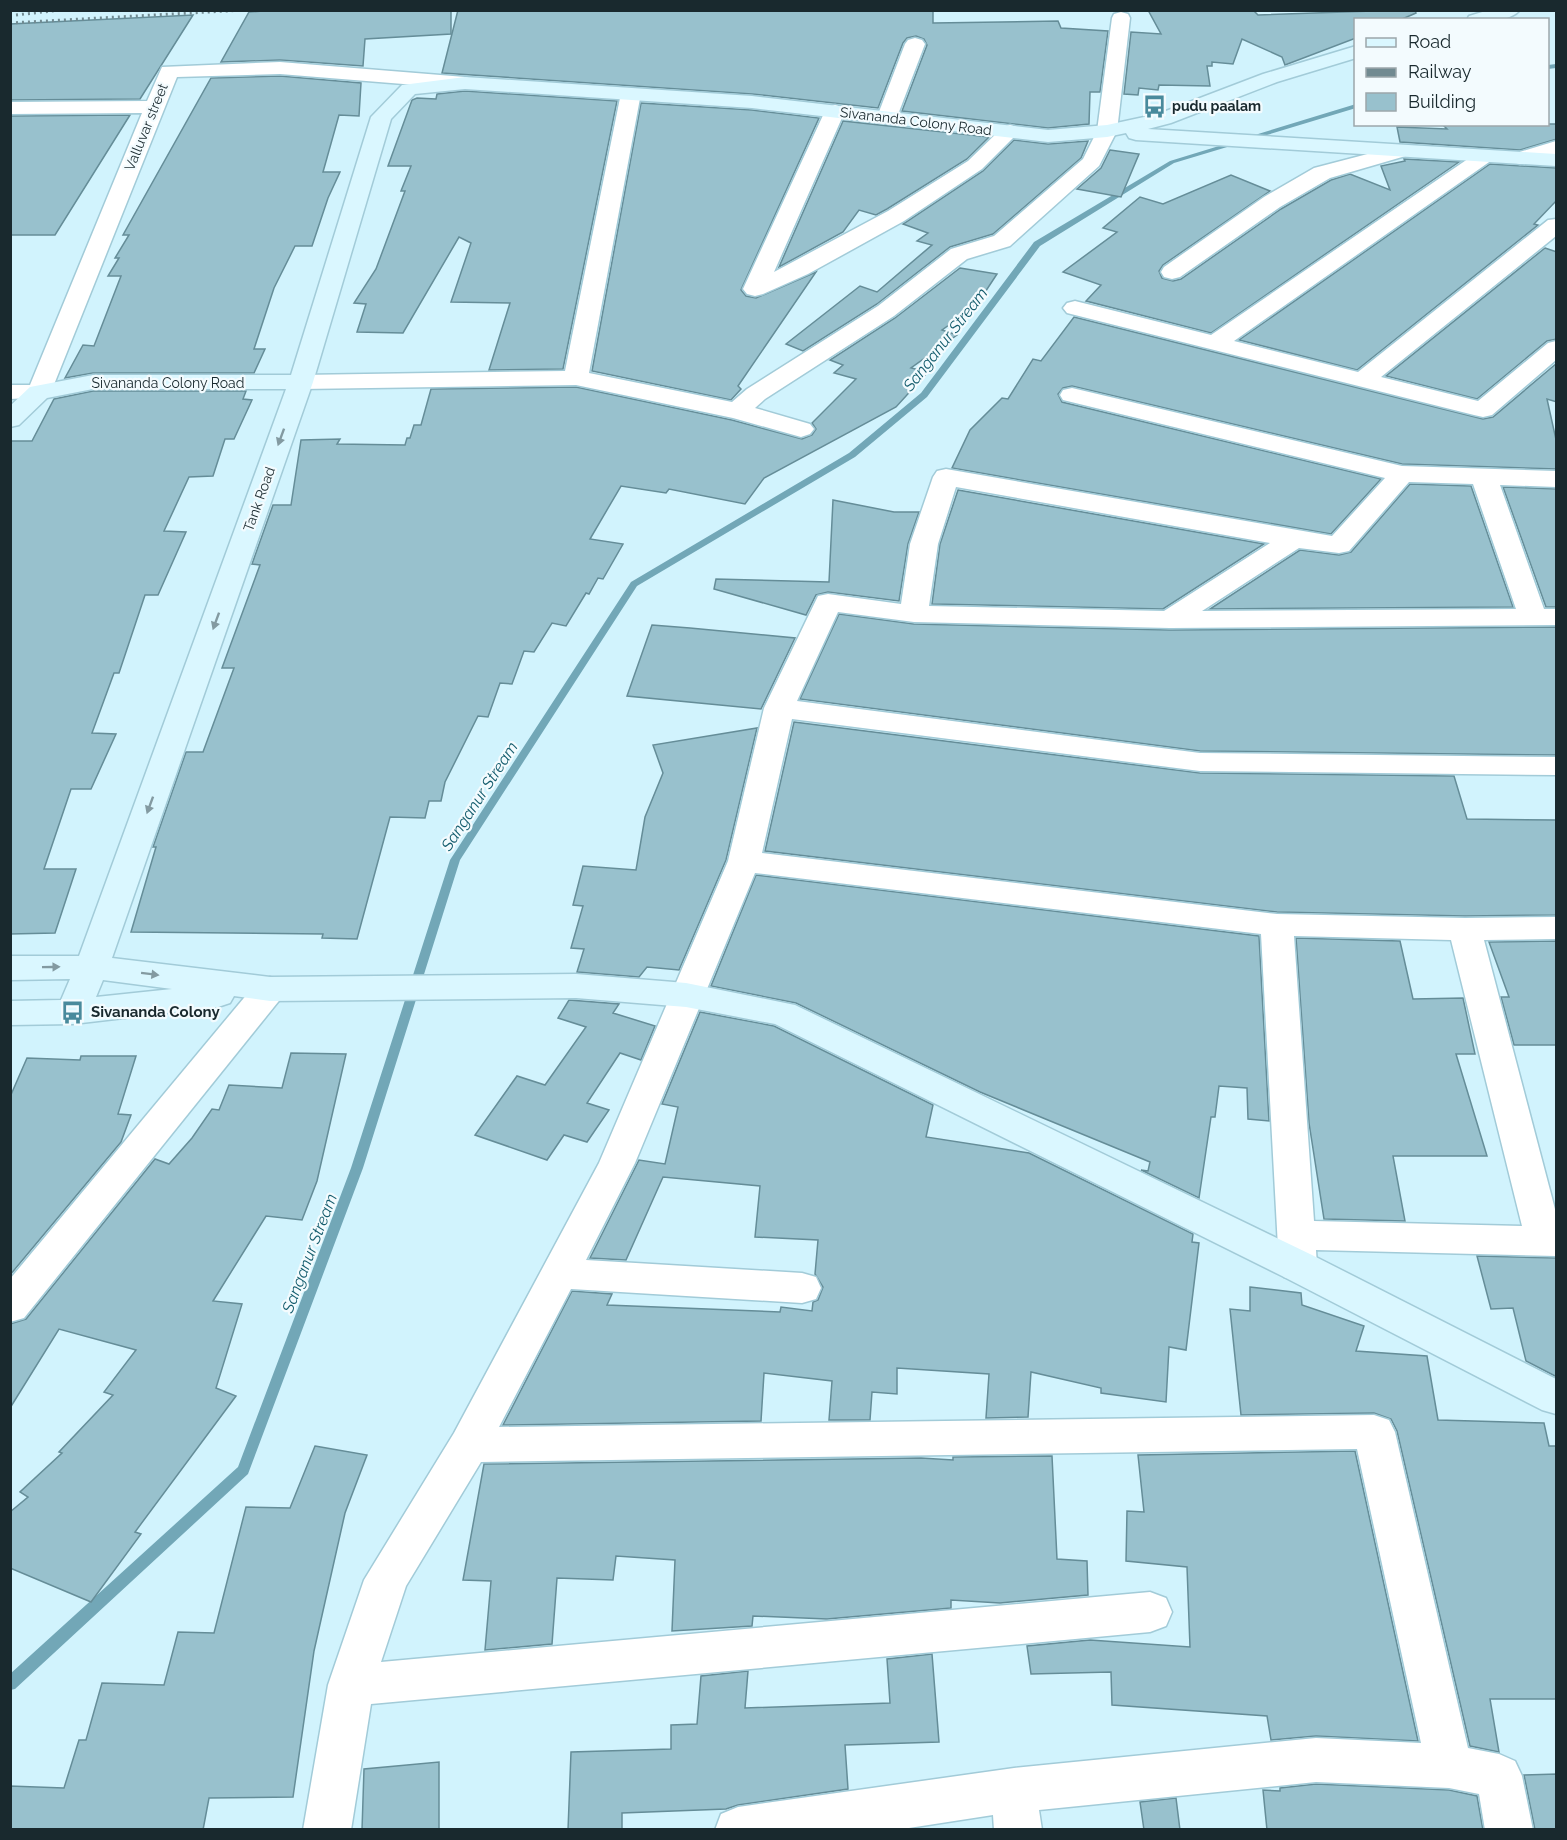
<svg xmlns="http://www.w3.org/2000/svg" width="1567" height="1840" font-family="Raleway,sans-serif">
  <rect width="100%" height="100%" fill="#d1f3fd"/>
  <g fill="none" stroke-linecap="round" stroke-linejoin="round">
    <g fill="#72a7b7" fill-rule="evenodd">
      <path d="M1556,64V68L1548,69V65Z"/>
      <path d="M1356,104V108L1174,163L1040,246L927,397L855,457L637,586L460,860L363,1168L248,1474L15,1689L10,1690V1674L238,1467L351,1168L450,860L631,582L849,453L921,393L1034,242L1170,161Z"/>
    </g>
  </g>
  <g fill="#98c1cd" stroke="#658d98" stroke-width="1.5">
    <path d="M276,10H451V34L365,39L363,66L280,60L221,62L249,12Z"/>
    <path d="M458,10H933V23L1058,21L1061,28L1108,31L1100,92H1090L1089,124L1048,128L902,111L927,45L924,39L916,36L907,38L903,43L878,108L752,94L442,73Z"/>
    <path d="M1148,10H1253L1258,15L1403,10H1415L1416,13L1400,20H1356V38L1285,65L1282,57L1242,39L1233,64L1212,62V66H1207L1210,86L1159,85L1158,90L1139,88L1138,95L1124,94L1131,32L1161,34Z"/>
    <path d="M193,15L140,99L10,100V24Z"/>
    <path d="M280,76L361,83L359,116L339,115L323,172H340L328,198L312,246H295L274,288L254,349H265L254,373H93L65,378L83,345L94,346L121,276H108L119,258H115L129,235H123L211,78Z"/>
    <path d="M465,91L617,101L563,369L489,370L510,303L451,302L471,243L459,237L403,333L357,332L366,304L354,303L376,269L405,191H401L411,166H388L412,100L417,98L436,99L437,94Z"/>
    <path d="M641,103L752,110L819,118L741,290L746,296L756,298L816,272L738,386L741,389L731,400L592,371Z"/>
    <path d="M130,115L55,235H10V116Z"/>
    <path d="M843,121L989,137L967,159L887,209L876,215L859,210L843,232L779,267Z"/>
    <path d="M1442,124H1557V139L1520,150L1400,142L1397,127L1447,129Z"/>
    <path d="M1014,140L1048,144L1088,141L1081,158L993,234L950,247L877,304L803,351L786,344L860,286L877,292L932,245L917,241L928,233L903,224L983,171Z"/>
    <path d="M1110,150L1139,154L1121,197L1077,189L1101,168Z"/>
    <path d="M1404,159L1459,162L1211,333L1086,301L1101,285L1063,272L1117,232L1103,228L1140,197L1163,204L1231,175L1270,191L1163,265L1159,271L1162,278L1173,281L1181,279L1281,209L1331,180L1350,174L1390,190L1381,166L1405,161Z"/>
    <path d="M1490,164L1557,168V200L1534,224L1538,225L1357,370L1239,340Z"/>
    <path d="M1545,248L1557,252V339L1547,341L1477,399L1386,376Z"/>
    <path d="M960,268L997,274L976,306L942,330L957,335L911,368L928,372L896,407L764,478L745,504L669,489L666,493L621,486L590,539L623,544L603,579L598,578L589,594L586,593L566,626L552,623L534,652L524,651L512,684L500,683L488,717L478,716L445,782L441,801H429L425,818L390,817L357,939L322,938L323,934L131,932L156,847H153L186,752H203L234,668H222L260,565L252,564L273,505H291L301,440L340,439L337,444L405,445L407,438H410L414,425H421L431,389L576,387L732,420L802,439L812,435L816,429L812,423L856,379L834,373L843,365L830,360L895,318Z"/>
    <path d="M1074,317L1483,419L1493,417L1557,363V402L1547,399L1557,444V469L1402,464L1072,386L1063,388L1058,394L1062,402L1381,479L1331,534L952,468L970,430L1002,398L1008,399L1033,359L1041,361Z"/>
    <path d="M93,391H246L243,399L252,400L234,439H225L213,476L189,477L164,531L186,532L158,595H145L119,673H114L92,733L116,734L91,789H71L44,869H76L55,933L10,934V441H32L54,399Z"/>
    <path d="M1410,484L1471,486L1513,607L1210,609L1300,550L1339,555L1351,552Z"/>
    <path d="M1503,487L1557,489V607H1546Z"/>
    <path d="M958,490L1264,544L1163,609L932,604L940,544Z"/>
    <path d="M833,500L894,512H919L908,544L899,601L828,592L816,595L806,615L714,589L716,579L829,582Z"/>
    <path d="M839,614L914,624L1170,630L1557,627V755L1200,751L800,699Z"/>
    <path d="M652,625L690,628L795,638L761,709L627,696Z"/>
    <path d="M794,722L1200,773L1454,776L1467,819L1557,820V915L1465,916L1277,912L765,851Z"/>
    <path d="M757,728L726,860L679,970L647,967L639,977L577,972L584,949L571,948L583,906L573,905L583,866L636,870L645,817L663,773L653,745Z"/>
    <path d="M756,875L1259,936L1269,1121L1248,1119L1247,1088L1219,1086L1215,1117H1211L1199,1198L1141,1170L1148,1171L1150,1162L980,1092L796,1003L711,986Z"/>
    <path d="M1296,938L1400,941L1413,999L1463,998L1475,1054H1456L1487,1156H1393L1405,1221L1324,1219L1309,1123Z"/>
    <path d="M1557,941V1045H1514L1501,997H1509L1489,942Z"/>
    <path d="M569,1000L619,1004L613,1013L655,1026L641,1060L620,1053L587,1103L609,1110L587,1142L564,1135L547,1160L475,1135L517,1076L545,1085L586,1027L558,1018Z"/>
    <path d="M700,1012L774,1026L933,1105L926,1137L1029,1153L1193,1234L1192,1242L1199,1243L1186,1350L1169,1347L1166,1402L1101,1393V1388L1031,1372L1028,1417L986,1418L989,1374L897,1368V1394L872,1392L870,1420H829L832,1381L764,1373L761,1421L503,1425L572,1291L612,1294L607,1305L780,1312L781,1307L812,1311L813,1302L818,1300L823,1287L815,1274L818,1240L755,1237L760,1186L663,1177L626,1260L590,1258L639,1160L665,1164L678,1107L662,1104Z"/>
    <path d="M291,1053L346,1054L317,1181L302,1220L266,1216L213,1301L242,1304L216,1388L236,1396L135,1532L141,1534L91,1602L10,1568V1512L28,1497L20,1492L62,1453L59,1452L113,1395L104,1392L136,1350L59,1329L10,1408V1324L26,1319L155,1159L169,1164L192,1138L212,1109L219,1110L229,1085L282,1088Z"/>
    <path d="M81,1056H136L118,1114L131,1115L121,1142L10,1275V1097L27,1058L80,1060Z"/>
    <path d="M1477,1256L1557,1258V1377L1526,1361L1513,1308L1491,1309Z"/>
    <path d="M1250,1287L1301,1293L1302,1305L1364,1326L1356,1351L1427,1356L1438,1420L1544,1423L1549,1446H1557V1699H1490L1499,1752L1470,1746L1397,1431L1391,1419L1374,1413L1241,1415L1230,1309L1250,1311Z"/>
    <path d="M315,1446L367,1455L345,1513L314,1651L293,1797L209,1798L203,1830H10V1786L64,1788L79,1740H86L102,1683L164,1685L178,1632L214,1633L246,1507L290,1508Z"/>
    <path d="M1355,1451L1418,1741L1316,1736L1271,1740L1267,1716L1112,1705L1111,1672L1031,1674L1027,1646L1090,1640L1190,1647L1187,1567L1126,1561L1127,1511L1144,1512L1138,1455Z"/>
    <path d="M1052,1456L1057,1559L1087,1561L1088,1595L1000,1603L951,1600V1608L827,1619L753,1616L752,1626L672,1631L675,1560L616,1556L613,1580L557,1578L552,1644L485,1650L491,1581L463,1580L484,1464L921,1458L953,1460V1457Z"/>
    <path d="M932,1654L939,1742L845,1745L848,1789L738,1805L726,1809L622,1813V1830H568L571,1752L671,1749V1725L697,1724L701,1676L748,1671L745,1708L890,1703L887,1659Z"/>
    <path d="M439,1762V1830H362L364,1769Z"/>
    <path d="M1557,1774V1830H1535L1524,1775Z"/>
    <path d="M1316,1784L1449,1790L1477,1796L1483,1830H1267L1263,1790L1280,1791V1788Z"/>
    <path d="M1176,1798L1180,1830H1144L1140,1802Z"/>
  </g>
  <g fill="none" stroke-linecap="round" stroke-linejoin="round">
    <defs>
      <g id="street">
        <path d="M1121,12L1128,14L1130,18L1117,131L1099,166L1010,246L967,259L894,316L765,399L755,408L810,424L814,429L810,434L801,437L733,418L576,385L301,389L292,387L289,382L292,377L301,375L565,371L621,93L624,89H638L641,93L589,373L732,402L747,389L878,306L951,249L994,236L1083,159L1097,131L1112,18L1114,14Z"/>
        <path d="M915,38L922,40L925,44L897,117L894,121H880L877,117L905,44L908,40Z"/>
        <path d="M280,62L465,77L472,79L475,83L472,87L465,89L280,74L177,77L51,392L48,397L10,399V385H30L142,113L10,114V102L147,101L162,67Z"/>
        <path d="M835,105L842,107L845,111L774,272L888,211L968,161L1003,127L1010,125L1017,127L1020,131L982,169L904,221L808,274L763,294L755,296L747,294L743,289L825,111L828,107Z"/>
        <path d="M1556,141V154L1520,164L1513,162L1510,158L1513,154Z"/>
        <path d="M1402,145L1409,147L1412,151L1409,155L1330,178L1280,207L1180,277L1172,279L1164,277L1161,272L1164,267L1264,197L1314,168Z"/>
        <path d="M1485,150L1492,152L1495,156L1492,160L1234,341L1358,372L1548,220L1556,219V236L1381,377L1478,401L1548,343L1556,341V360L1492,415L1483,417L1474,415L1067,313L1063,308L1067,303L1075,301L1211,335L1478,152Z"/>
        <path d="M1072,388L1402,466L1556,471V487L1500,485L1544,609H1556V625L1170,628L914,622L838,612L797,701L1200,753L1556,757V775L1200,771L792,719L762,853L1277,914L1465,918L1556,917V939L1484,940L1556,1213V1256L1316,1250L1317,1266L1312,1277L1298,1281L1284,1277L1279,1266L1261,934L755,873L635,1163L586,1260L802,1273L816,1277L821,1288L816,1299L802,1303L571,1289L499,1427L1374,1415L1389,1420L1395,1432L1468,1748L1499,1754L1515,1761L1522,1776L1533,1830H1485L1479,1794L1449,1788L1316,1782L1039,1810L1042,1830H994L993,1815L896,1830H715L721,1814L738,1807L1014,1768L1316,1738L1421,1743L1357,1449L481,1462L406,1586L381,1662L1150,1592L1166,1598L1172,1612L1166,1626L1150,1632L371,1704L351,1830H303L328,1685L364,1580L454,1433L599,1163L728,861L764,708L818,596L828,594L901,604L910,544L933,477L937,471L946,469L1332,536L1385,478L1063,400L1060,395L1063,390ZM1409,482L1473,484L1516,609L1202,611L1299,548L1339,553L1349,551ZM956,487L1270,543L1164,611L929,606L938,544ZM1294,936L1451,940L1522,1226L1314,1221Z"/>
        <path d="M270,977L282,981L287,989L282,997L24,1318L10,1322V1279L258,981Z"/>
      </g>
      <g id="secondary">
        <path d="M1489,10H1520C1509,23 1483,20 1467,20L1469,16Z"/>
        <path d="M1356,46V58L1277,82L1171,123L1148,129L1556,154V166L1136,140L1129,138L1126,133L1107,137L1048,142L752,108L465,89L415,94L391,119L313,382L112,958L270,977L576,974L686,983L795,1005L1312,1255L1556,1379V1414L1542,1410L1284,1277L775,1024L686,1007L576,998L270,1001L234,996L230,1003L218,1007L73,1024L10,1025V1001L61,1000L70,979L10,980V956H79L286,389H93L47,398L19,425L10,427V406L30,387L93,375H291L371,117L402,85L465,77L752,96L1048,130L1107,125L1158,114L1263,74ZM103,980L172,989L96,997Z"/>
      </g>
    </defs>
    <use href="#street" stroke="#a2cbd8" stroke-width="3"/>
    <use href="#secondary" stroke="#a2cbd8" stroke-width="3"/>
    <use href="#street" fill="#fff" fill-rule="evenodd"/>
    <use href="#secondary" fill="#daf7ff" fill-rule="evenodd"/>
    <g stroke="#718a91" stroke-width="3" stroke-dasharray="2 4" stroke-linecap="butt">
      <path d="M16,15L61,10"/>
      <path d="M10,23L244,10"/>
    </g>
  </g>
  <defs><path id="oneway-solid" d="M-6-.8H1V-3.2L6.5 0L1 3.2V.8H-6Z" transform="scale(1.5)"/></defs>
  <g fill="#839aa1">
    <use href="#oneway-solid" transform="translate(281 437) rotate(110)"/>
    <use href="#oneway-solid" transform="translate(216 621) rotate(110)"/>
    <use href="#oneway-solid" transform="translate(150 805) rotate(110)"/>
    <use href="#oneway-solid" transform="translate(51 967) rotate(-1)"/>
    <use href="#oneway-solid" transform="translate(150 974) rotate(7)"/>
  </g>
  <defs>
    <symbol id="bus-bare" viewBox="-9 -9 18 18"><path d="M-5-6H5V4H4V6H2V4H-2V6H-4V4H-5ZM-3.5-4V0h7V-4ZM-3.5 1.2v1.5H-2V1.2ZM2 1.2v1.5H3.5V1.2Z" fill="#498a9c" stroke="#f3fbfe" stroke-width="2.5" paint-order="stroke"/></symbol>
  </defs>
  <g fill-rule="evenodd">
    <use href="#bus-bare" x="1138" y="90" width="33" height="33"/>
    <use href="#bus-bare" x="56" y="996" width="33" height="33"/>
  </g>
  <g text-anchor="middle" stroke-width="4.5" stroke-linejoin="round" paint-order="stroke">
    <g font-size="14" font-weight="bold" fill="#19292e" stroke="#f3fbfe" text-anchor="start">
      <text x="1172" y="111">pudu paalam</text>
    </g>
    <g font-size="14" fill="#19292e" stroke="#f3fbfe">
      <text transform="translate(916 121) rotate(7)" y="5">Sivananda Colony Road</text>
      <text transform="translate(146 127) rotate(-68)" y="5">Valluvar street</text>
      <text x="168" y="388">Sivananda Colony Road</text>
      <text transform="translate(259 499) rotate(-70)" y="5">Tank Road</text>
    </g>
    <g font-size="15" font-weight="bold" fill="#19292e" stroke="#f3fbfe" text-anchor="start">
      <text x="91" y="1017">Sivananda Colony</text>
    </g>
    <g font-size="16" font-style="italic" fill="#135c6d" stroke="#f3fbfe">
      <text transform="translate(945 339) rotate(-52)" y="6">Sanganur Stream</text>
      <text transform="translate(479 796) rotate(-57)" y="6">Sanganur Stream</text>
      <text transform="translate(309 1253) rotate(-69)" y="6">Sanganur Stream</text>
    </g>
  </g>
  <rect width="1567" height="1840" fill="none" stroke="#19292e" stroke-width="24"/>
  <rect x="1354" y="18" width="195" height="108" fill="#f3fbfe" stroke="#9ca7ab" stroke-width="1.5"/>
  <rect x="1366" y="38" width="30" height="9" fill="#daf7ff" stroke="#9ca7ab" stroke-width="1.5"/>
  <text x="1408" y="48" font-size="18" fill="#19292e">Road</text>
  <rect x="1366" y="68" width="30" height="9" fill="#718a91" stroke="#9ca7ab" stroke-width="1.5"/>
  <text x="1408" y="78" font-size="18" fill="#19292e">Railway</text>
  <rect x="1366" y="93" width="30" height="18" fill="#98c1cd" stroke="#9ca7ab" stroke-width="1.5"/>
  <text x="1408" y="108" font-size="18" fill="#19292e">Building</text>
</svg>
